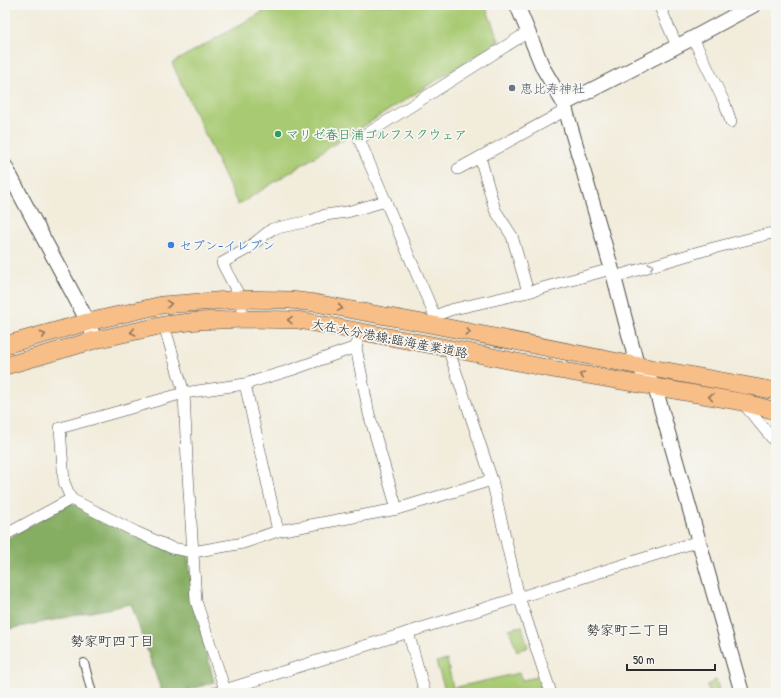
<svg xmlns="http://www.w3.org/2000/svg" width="781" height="698" font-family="'Patrick Hand','Klee One',sans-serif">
  <rect width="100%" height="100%" fill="#f6f6f2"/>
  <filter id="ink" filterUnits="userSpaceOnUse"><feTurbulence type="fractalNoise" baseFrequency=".025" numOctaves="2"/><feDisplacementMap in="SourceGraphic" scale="8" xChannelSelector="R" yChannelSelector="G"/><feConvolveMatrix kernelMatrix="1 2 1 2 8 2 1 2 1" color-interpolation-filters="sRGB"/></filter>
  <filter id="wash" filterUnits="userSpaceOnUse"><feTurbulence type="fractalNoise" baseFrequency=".012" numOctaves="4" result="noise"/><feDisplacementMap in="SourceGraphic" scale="16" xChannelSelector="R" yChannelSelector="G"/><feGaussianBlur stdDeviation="0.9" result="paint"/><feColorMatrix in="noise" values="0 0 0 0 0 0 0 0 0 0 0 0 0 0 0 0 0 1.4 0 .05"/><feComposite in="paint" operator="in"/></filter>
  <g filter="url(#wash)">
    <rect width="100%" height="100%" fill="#f2ecdb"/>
    <g fill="#a8ca72" stroke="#6a7a4e">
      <path d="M275,5H485L499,41L238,205L172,63Z"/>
      <path d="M522,626L528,647L517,651L509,629Z"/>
      <path d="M447,660L453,688L519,673L522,680L538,677L544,693H446L436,662Z"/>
      <path d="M716,680L720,693H709L707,685Z"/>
    </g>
    <path fill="#86ae64" stroke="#586c48" d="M71,503L188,554L194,604L214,682L179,693H162L131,604L5,630V540Z"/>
  </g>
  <g filter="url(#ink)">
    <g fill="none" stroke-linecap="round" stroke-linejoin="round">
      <defs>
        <path id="pedestrian" d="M84,663L92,693"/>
        <g id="minor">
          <path d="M659,5L677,46"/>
          <path d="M693,38L725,104L731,122"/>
          <path d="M480,157L495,210L512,236L528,292"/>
          <path d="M458,169L566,110"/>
          <path d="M614,277L702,251L776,232"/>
          <path d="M435,316L450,310L528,292L611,269"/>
          <path d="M243,319L241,299L222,263L247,249L272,229L310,221L325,215L347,212L386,201"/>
          <path d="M164,325L184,393L187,459L196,601L226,693"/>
          <path d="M439,326L359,139L528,32"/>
          <path d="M358,341L356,347L369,414L397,509"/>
          <path d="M448,348L492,480L519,597L551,693"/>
          <path d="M245,384L278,531"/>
          <path d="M742,402L776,443"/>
          <path d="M71,499L64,482L60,428L184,393L245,384L291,370L356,347"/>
          <path d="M5,535L71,499L136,532L172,548L193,552L243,543L278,531L397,509L492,480"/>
          <path d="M408,632L425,693"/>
          <path d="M215,693L699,541"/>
        </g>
        <g id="tertiary">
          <path d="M517,5L543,68L564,104L614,277L637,365L655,387L742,693"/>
          <path d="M564,104L693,38L754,5"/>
          <path d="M5,166L88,322L95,340"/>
        </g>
        <g id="primary">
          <path d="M5,345L88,322L162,305L241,299L291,300L315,303L439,326L629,364L776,391"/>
          <path d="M5,366L95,340L164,325L198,321L243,319L298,320L448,348L552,369L742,402L776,411"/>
        </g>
      </defs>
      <use href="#pedestrian" stroke="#494845" stroke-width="10"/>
      <use href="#minor" stroke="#494845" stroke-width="12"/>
      <use href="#tertiary" stroke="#494845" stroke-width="16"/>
      <use href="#primary" stroke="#494845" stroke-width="18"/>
      <use href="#pedestrian" stroke="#fff" stroke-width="8"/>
      <use href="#minor" stroke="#fff" stroke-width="11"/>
      <use href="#tertiary" stroke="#fff" stroke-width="14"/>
      <use href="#primary" stroke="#f7be88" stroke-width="17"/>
    </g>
    <defs><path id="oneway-chevron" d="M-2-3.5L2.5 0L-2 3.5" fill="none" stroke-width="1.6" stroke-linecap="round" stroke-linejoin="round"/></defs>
    <use stroke="#a0a0a0" href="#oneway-chevron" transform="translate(651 266) rotate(-17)"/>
    <g stroke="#91745a">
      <use href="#oneway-chevron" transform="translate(169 304) rotate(-5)"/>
      <use href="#oneway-chevron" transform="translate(340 308) rotate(10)"/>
      <use href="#oneway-chevron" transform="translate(290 320) rotate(-179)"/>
      <use href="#oneway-chevron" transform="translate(133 332) rotate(168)"/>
      <use href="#oneway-chevron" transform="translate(468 332) rotate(11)"/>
      <use href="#oneway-chevron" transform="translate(43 335) rotate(-16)"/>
      <use href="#oneway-chevron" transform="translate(582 375) rotate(-170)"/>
      <use href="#oneway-chevron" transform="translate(711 397) rotate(-170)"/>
    </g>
  </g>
  <circle fill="#6b7280" stroke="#f6f6f2" stroke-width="1.5" cx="512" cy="88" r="4"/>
  <circle fill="#2e9e5b" stroke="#f6f6f2" stroke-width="1.5" cx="278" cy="134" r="4"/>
  <circle fill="#3f7fe0" stroke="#f6f6f2" stroke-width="1.5" cx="171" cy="245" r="4"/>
  <g text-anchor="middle" stroke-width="3.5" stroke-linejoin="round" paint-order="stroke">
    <g font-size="13" fill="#5b616d" stroke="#f6f6f2" text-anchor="start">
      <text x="520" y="93">恵比寿神社</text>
    </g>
    <g font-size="13" fill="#27864d" stroke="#f6f6f2" text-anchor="start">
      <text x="286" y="139">マリゼ春日浦ゴルフスクウェア</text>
    </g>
    <g font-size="13" fill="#366cbe" stroke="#f6f6f2" text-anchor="start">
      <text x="179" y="250">セブン-イレブン</text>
    </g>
    <g font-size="13" fill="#2b2b2b" stroke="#f6f6f2">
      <text transform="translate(390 338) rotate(11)" y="5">大在大分港線;臨海産業道路</text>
    </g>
    <g font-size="14" fill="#2b2b2b" stroke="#f6f6f2">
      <text x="628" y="635">勢家町二丁目</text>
      <text x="112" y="646">勢家町四丁目</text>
    </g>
  </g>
  <rect width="781" height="698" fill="none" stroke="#f6f6f2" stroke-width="20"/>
  <path d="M627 664v6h88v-6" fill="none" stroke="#2b2b2b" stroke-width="2"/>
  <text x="633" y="664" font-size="12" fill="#2b2b2b" stroke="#f6f6f2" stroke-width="3" paint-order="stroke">50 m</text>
</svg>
